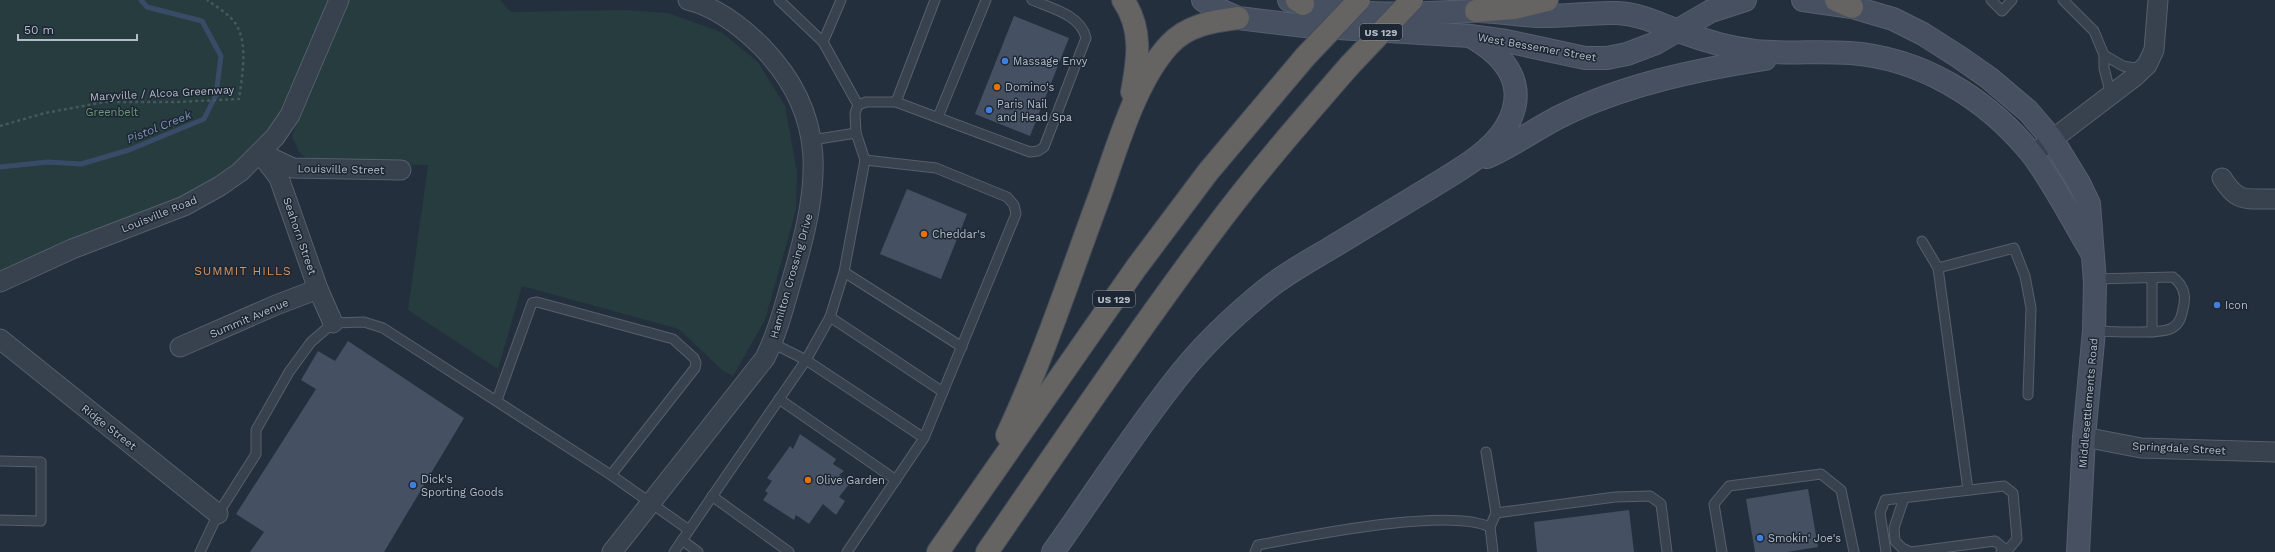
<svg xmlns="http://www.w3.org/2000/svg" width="2275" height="552" font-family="'Work Sans',sans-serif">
  <rect width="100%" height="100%" fill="#242f3e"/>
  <g fill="#263c3f">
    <path d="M0,0H336L285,122L200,198L0,275Z"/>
    <path d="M346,0H500L511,12L624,10L668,13L721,32L758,62L785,106L797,172L796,210L765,320L733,376L723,371L679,329L522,286L498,369L408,310L428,165L312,163L299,152L292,136Z"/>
  </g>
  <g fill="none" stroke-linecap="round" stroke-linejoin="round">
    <path stroke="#394c67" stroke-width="5" d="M0,167L48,162L81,164L129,150L204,119L216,95L221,56L202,21L147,7L141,0"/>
  </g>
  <g fill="#455162">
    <path d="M1014,16L1069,38L1030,136L975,114Z"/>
    <path d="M907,189L967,214L941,279L880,254Z"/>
    <path d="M348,341L464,418L384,552H250L264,532L236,514L316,389L301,380L318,351L335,361Z"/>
    <path d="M800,434L836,459L833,464L844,471L839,475L850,483L839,497L845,501L836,515L823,504L809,524L796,515L794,520L763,500L768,493L765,491L772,481L767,478L790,446L793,449Z"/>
    <path d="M1808,489L1818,547L1787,552H1755L1746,499Z"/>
    <path d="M1629,510L1634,552H1537L1534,522Z"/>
  </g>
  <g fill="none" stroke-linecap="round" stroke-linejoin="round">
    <defs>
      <g id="service">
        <path d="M779,0L823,42"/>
        <path d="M841,0L823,42L858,105"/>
        <path d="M1991,0L2002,11L2012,0"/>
        <path d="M2063,0L2094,31L2104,55"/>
        <path d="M2111,95L2104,68V55L2123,66L2141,69"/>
        <path d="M896,102L935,0"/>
        <path d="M938,117L986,0"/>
        <path d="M856,133L855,113L858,105L866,102H896L1030,152L1038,151L1044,147L1086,38C1081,15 1051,8 1032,0"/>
        <path d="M812,140L856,133L865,160"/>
        <path d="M1922,241L1938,268L1968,490"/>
        <path d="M1938,268L2014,248L2025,276L2031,308L2028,395"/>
        <path d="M844,272L962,347"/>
        <path d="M2152,278V332"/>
        <path d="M830,317L943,392"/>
        <path d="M2094,331C2109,331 2161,335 2172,328C2181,323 2182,314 2184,304C2186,293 2182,284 2173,277L2095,279"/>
        <path d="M779,399L896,480"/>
        <path d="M497,400L532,303L537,302L673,339L694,358L696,363L695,368L611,475"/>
        <path d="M1486,452L1496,513L1490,527L1493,552"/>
        <path d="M0,461L41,462V521L0,520"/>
        <path d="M712,496L789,552"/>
        <path d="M1904,498L1894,528L1895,541L1902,548L1911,552L1995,541L2007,551"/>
        <path d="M1496,513L1615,497L1650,496L1661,504L1667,552"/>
        <path d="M682,540L698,552"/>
        <path d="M200,552L218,514L256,454V430L289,372L311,342L333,323L364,322L383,328L611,475L689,530"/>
        <path d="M674,552L806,360L772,343"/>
        <path d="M847,552L924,438L1016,214L1014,205L1007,197L936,168L865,160L844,272L830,317L806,360L924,438"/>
        <path d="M1255,552L1258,545C1307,536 1447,507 1490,527"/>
        <path d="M1722,552L1714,504L1729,486L1821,474L1841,490L1854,552"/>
        <path d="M1886,552L1880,513L1885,500L2004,486L2013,493L2017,539L2007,551L2001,552"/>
      </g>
      <g id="minor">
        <path d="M260,153L279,178L318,289L333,323"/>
        <path d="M263,154L293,168L401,170"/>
        <path d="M2032,155L2133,78L2147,65L2154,50L2158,0"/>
        <path d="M2222,178C2238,204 2246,198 2275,199"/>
        <path d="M0,282L72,249L184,206L220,186L240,172L275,137L290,115L339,0"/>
        <path d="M0,339L218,514"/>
        <path d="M180,347L276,305L318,289"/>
        <path d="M2084,437L2141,448L2275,452"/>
        <path d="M612,552L765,358C779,330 786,299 795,269C819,184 829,116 762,47C742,27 716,7 688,0"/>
      </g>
      <g id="secondary">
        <path d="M1203,0L1213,7L1238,18L1305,26L1470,36L1506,41L1585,58H1607L1627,54L1656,43L1711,11L1745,0"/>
        <path d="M1289,0C1349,18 1410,14 1473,11C1493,10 1515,15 1536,16C1563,17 1590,12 1617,13C1641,14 1659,24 1681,32C1705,41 1730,48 1755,51C1787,54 1818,51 1850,53C1921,58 1986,98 2031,153C2054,183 2072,220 2092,253"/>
        <path d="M1803,0L1852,7L1893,19L1923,34L1959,57L1989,78L2028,111L2052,139L2079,183L2089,204L2095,282L2094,331L2084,437L2078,552"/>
        <path d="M1487,157C1512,146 1534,130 1559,117C1623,85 1695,70 1765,59"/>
        <path d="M1053,552C1096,492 1135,430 1181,373C1205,343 1234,316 1263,292C1283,275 1307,262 1329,249C1362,229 1395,209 1428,189C1455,172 1489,155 1506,127C1530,86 1506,56 1470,36"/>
      </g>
      <g id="trunk">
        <path d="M1123,0C1143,29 1138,60 1132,92"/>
        <path d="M1297,0L1303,4"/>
        <path d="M1836,0L1852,7"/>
        <path d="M1476,11L1514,8L1547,0"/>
        <path d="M1007,435C1043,358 1070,276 1100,195C1117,148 1135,82 1169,45C1187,25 1214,21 1238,18"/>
        <path d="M938,552L1136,268L1208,172L1305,57"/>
        <path d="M987,552C1061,445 1134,336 1212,232C1255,174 1303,119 1350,65"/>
      </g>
    </defs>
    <use href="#service" stroke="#565f6c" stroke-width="11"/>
    <use href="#minor" stroke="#565f6c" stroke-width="21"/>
    <use href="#secondary" stroke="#565f6c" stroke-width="24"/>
    <use href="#trunk" stroke="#434c59" stroke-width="24"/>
    <path stroke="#44595c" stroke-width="2.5" stroke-dasharray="3 3" stroke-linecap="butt" d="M0,126L45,113L105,102H177L239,99C242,78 248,45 237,26C231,15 217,7 207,0"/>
    <use href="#service" stroke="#38414e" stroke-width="9"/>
    <use href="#minor" stroke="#38414e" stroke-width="19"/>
    <use href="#secondary" stroke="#465061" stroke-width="22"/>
    <use href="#trunk" stroke="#656462" stroke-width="22"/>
    <defs>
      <g id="trunk-bridge">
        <path d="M1305,57L1359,0"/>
        <path d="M1350,65L1412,0"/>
      </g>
    </defs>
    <use href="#trunk-bridge" stroke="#434c59" stroke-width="24" stroke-linecap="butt"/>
    <use href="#trunk-bridge" stroke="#656462" stroke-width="22"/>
  </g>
  <g fill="#3f7fe0" stroke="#1d2633" stroke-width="1.5">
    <circle cx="1005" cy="61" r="4"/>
    <circle cx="989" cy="110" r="4"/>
    <circle cx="2217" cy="305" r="4"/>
    <circle cx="413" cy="485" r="4"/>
    <circle cx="1760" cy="538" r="4"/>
  </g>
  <g fill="#e8710a" stroke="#1d2633" stroke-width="1.5">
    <circle cx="997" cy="87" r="4"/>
    <circle cx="924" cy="234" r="4"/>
    <circle cx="808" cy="480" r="4"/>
  </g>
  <g text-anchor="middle" stroke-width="3" stroke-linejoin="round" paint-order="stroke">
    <g fill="#1d2633" stroke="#878f9c" stroke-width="1">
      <rect x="1360" y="24" width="42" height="16" rx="3"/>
      <rect x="1093" y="291" width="42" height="16" rx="3"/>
    </g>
    <g font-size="10" font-weight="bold" fill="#b4bcc9">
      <text x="1381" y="36">US 129</text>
      <text x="1114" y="303">US 129</text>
    </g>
    <g font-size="11" fill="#b4bcc9" stroke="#1d2633">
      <text transform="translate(1537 47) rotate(10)" y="4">West Bessemer Street</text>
      <text transform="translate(162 93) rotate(-3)" y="4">Maryville / Alcoa Greenway</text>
      <text transform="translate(341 169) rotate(1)" y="4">Louisville Street</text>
      <text transform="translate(159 214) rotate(-22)" y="4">Louisville Road</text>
      <text transform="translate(300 236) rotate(71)" y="4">Seahorn Street</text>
      <text transform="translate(791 276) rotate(-74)" y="4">Hamilton Crossing Drive</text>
      <text transform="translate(249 318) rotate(-23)" y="4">Summit Avenue</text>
      <text transform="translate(2088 403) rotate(-85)" y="4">Middlesettlements Road</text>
      <text transform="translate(109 427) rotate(38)" y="4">Ridge Street</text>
      <text transform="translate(2179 448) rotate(3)" y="4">Springdale Street</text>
    </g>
    <g font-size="11" fill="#b4bcc9" stroke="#1d2633" text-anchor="start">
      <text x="1013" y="65">Massage Envy</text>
      <text x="1005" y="91">Domino's</text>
      <text x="997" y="108">Paris Nail<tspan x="997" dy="13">and Head Spa</tspan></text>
      <text x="932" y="238">Cheddar's</text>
      <text x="2225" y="309">Icon</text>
      <text x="421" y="483">Dick's<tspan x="421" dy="13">Sporting Goods</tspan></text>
      <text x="816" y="484">Olive Garden</text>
      <text x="1768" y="542">Smokin' Joe's</text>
    </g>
    <g font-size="11" fill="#6b9a76" stroke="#1d2633">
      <text x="112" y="116">Greenbelt</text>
    </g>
    <g font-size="12" font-style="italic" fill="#7c92b1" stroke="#1d2633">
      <text transform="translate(159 127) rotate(-22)" y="4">Pistol Creek</text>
    </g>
    <g font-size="12" letter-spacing="1" fill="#d59563" stroke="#1d2633">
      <text x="243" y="275">SUMMIT HILLS</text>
    </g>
  </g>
  <path d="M18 34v6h119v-6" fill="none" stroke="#b4bcc9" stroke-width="2"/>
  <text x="24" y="34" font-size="12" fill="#b4bcc9" stroke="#1d2633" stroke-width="3" paint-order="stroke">50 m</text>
</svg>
